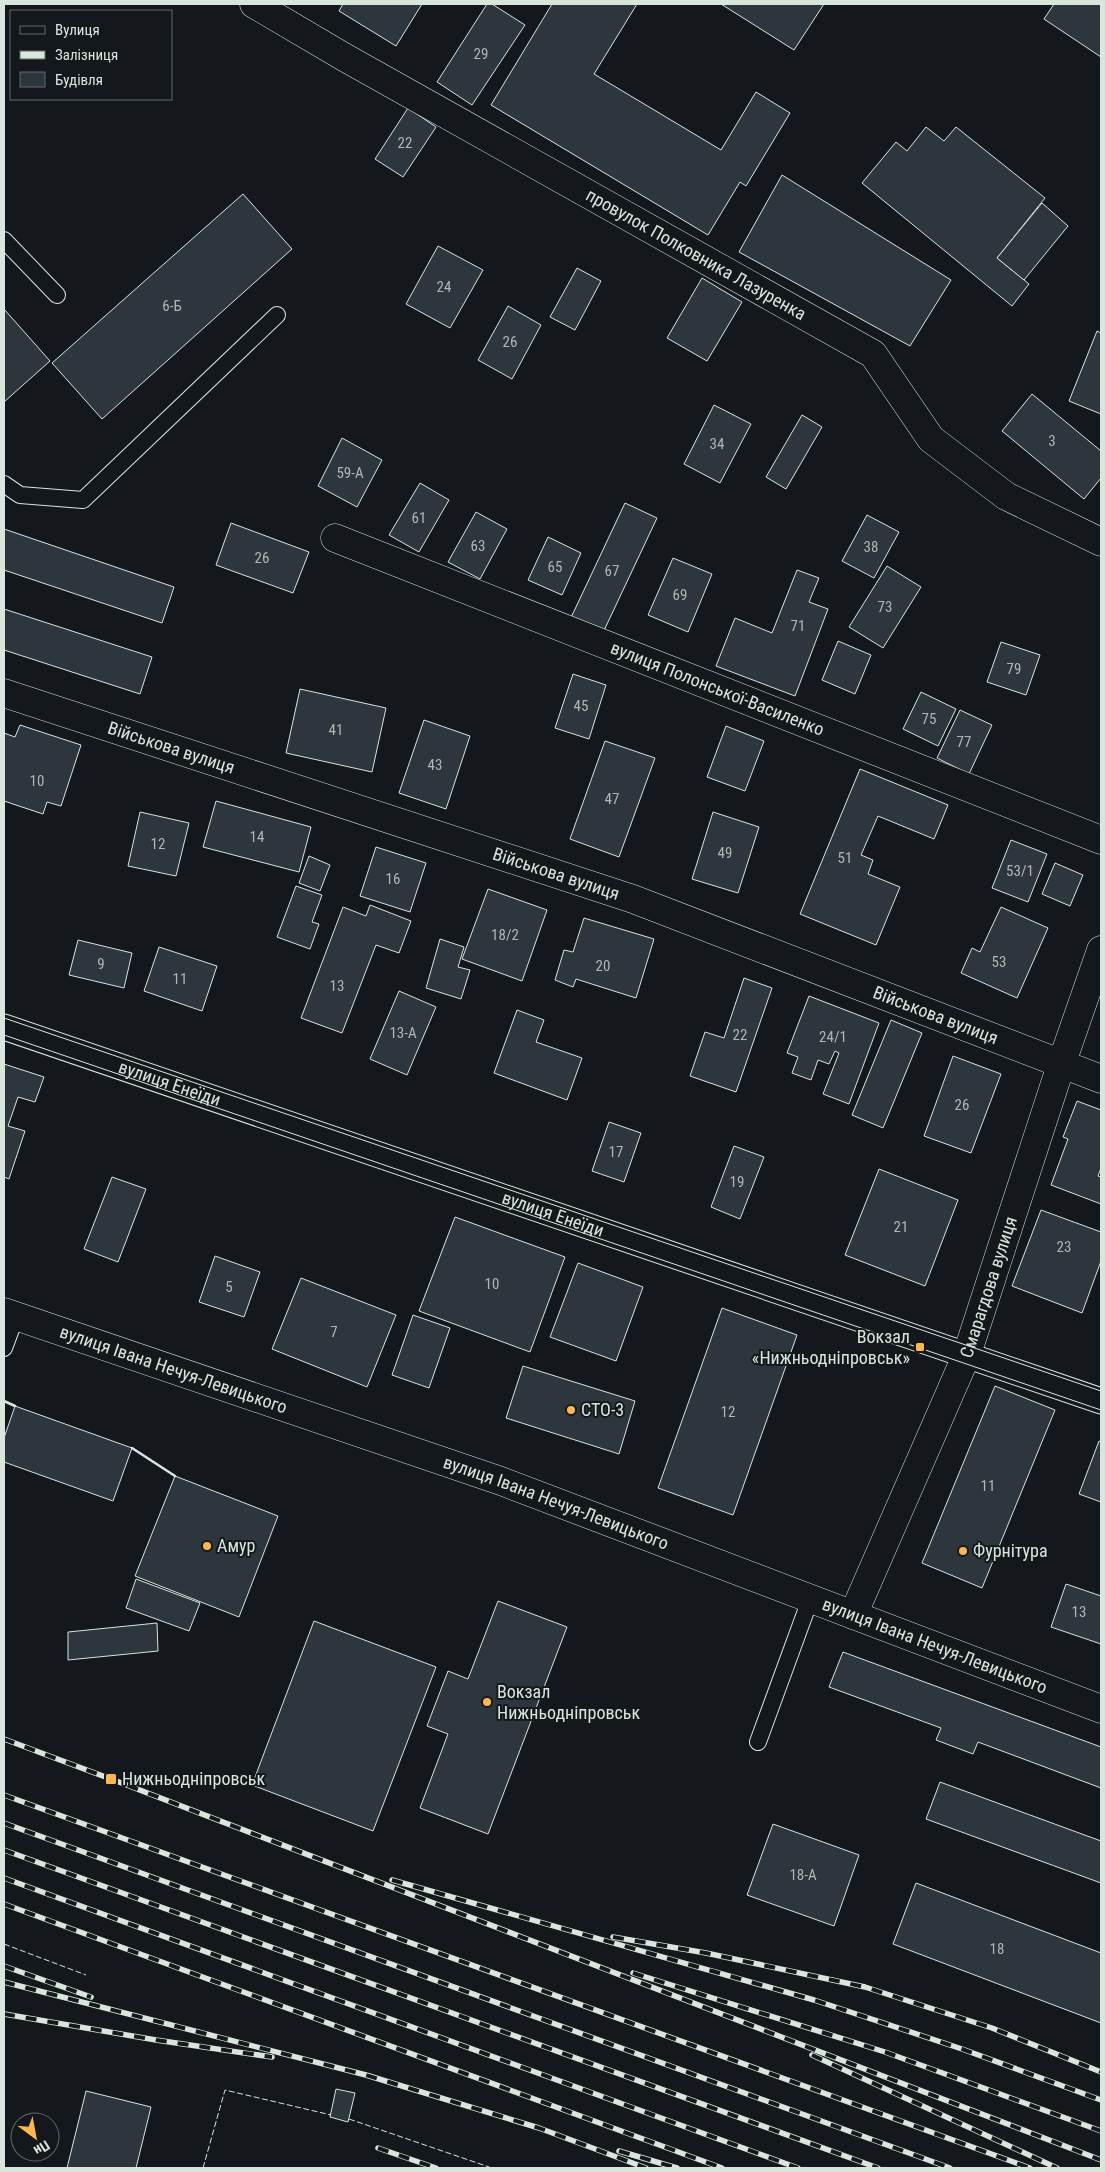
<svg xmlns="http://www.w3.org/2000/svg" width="1105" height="2172" font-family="'Roboto Condensed',sans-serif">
  <rect width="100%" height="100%" fill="#14181c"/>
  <g fill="#2c363c" stroke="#d8e6dc">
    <path d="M343,4H422L396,46L339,11Z"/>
    <path d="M487,4H492L525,25L472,105L437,82Z"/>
    <path d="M552,4H637L594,74L721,150L756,92L790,113L746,186L740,182L708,235L491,105Z"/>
    <path d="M721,4H824L794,50Z"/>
    <path d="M1054,4H1101V57L1044,19Z"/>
    <path d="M408,108L436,127L403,177L375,159Z"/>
    <path d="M926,127L944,141L956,127L1045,198L997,258L1029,284L1012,306L862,183L896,142L907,151Z"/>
    <path d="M782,175L951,280L910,346L739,252Z"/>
    <path d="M243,194L292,249L102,419L52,363Z"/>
    <path d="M1042,203L1068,226L1024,280L997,258Z"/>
    <path d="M438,246L483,270L450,328L406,304Z"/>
    <path d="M577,268L601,281L575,330L550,317Z"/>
    <path d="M702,278L742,302L707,361L667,338Z"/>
    <path d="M508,306L541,325L512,379L478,360Z"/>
    <path d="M4,309L50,361L4,402Z"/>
    <path d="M1097,331L1101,333V414L1069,401Z"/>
    <path d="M1032,394L1101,451V478L1084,499L1002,431Z"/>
    <path d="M714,405L751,424L720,483L684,464Z"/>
    <path d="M802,415L822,427L786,489L766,477Z"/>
    <path d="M342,438L382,460L357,507L318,486Z"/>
    <path d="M420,483L449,500L419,552L389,535Z"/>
    <path d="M625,503L657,518L600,639L568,624Z"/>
    <path d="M476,512L507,529L480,579L448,562Z"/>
    <path d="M867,515L899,532L874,578L842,561Z"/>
    <path d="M231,523L309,552L293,593L216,565Z"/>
    <path d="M4,529L174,587L162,623L4,570Z"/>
    <path d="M548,537L581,553L562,595L528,580Z"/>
    <path d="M673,558L712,574L688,632L648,615Z"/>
    <path d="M887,566L921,587L883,648L849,627Z"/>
    <path d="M797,570L819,578L809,602L828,609L795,696L716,666L735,618L772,633Z"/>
    <path d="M4,609L152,657L140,694L4,650Z"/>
    <path d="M838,641L871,655L855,694L822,680Z"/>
    <path d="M1001,642L1040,655L1026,695L987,682Z"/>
    <path d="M573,674L606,685L589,739L555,728Z"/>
    <path d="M300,689L386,708L372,772L286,753Z"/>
    <path d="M921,692L956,709L938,746L903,729Z"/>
    <path d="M960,710L992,725L969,774L937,758Z"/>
    <path d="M424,720L470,736L446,809L399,793Z"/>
    <path d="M20,725L81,745L61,806L47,802L43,814L4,801V733L15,737Z"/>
    <path d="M726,726L764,741L745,791L707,777Z"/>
    <path d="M605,741L655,758L619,857L570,839Z"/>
    <path d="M860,769L948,805L934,839L878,816L861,855L873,860L868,874L900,887L876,945L800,914Z"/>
    <path d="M216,801L311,827L299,872L203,847Z"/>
    <path d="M140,812L189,823L176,876L128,866Z"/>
    <path d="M713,812L759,827L738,893L692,879Z"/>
    <path d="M1011,840L1047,854L1028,902L992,888Z"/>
    <path d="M376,847L426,863L410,912L360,896Z"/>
    <path d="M309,856L330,865L320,891L299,883Z"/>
    <path d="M1055,863L1083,875L1070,906L1042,894Z"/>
    <path d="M296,886L322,895L312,922L319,924L310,949L277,937Z"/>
    <path d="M488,889L547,910L522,981L462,959Z"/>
    <path d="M370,905L411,921L399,953L376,945L342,1033L301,1018L343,907L366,916Z"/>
    <path d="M1001,907L1048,928L1017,998L961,973L972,948L980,952Z"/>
    <path d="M584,918L654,939L636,998L576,979L573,987L555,980L564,950L573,952Z"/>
    <path d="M440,939L464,947L458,967L470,970L461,999L426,988Z"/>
    <path d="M78,940L132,953L124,988L69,975Z"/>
    <path d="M159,947L217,966L202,1011L144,991Z"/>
    <path d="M744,978L772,988L736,1092L690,1076L705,1032L724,1038Z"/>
    <path d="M399,991L436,1007L407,1075L370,1059Z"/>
    <path d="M809,996L879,1023L849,1104L823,1094L839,1053L835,1051L829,1064L818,1060L811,1080L792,1073L798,1057L787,1053Z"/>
    <path d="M517,1010L544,1020L536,1042L582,1058L567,1100L494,1073Z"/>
    <path d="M891,1020L922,1033L883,1128L852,1115Z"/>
    <path d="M953,1056L1001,1074L971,1153L924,1136Z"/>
    <path d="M4,1064L44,1077L35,1102L18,1097L8,1126L25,1131L9,1179L4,1177Z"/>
    <path d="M1077,1101L1101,1110V1168L1098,1176L1101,1177V1204L1051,1185L1068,1139L1063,1137Z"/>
    <path d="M609,1122L641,1133L624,1182L592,1171Z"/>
    <path d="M734,1146L764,1157L740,1219L711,1207Z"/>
    <path d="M879,1169L958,1200L925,1286L845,1255Z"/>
    <path d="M112,1177L146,1189L118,1262L84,1249Z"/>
    <path d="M1041,1210L1101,1232V1261L1082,1313L1012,1286Z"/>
    <path d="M455,1217L565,1257L530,1352L419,1311Z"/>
    <path d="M215,1256L260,1272L244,1317L199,1302Z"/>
    <path d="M578,1263L643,1287L616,1361L550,1337Z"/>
    <path d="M301,1278L396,1315L367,1387L272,1349Z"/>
    <path d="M722,1308L797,1335L733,1515L658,1488Z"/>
    <path d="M413,1315L450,1328L429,1388L392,1375Z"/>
    <path d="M523,1366L635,1401L619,1454L506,1418Z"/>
    <path d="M995,1386L1055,1410L982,1588L922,1563Z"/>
    <path d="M15,1406L132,1448L113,1501L4,1462V1438Z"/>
    <path d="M1099,1441L1101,1442V1502L1079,1494Z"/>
    <path d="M175,1476L278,1516L239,1617L135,1576Z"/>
    <path d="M136,1579L200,1603L189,1631L126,1608Z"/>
    <path d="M1066,1584L1101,1596V1644L1051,1627Z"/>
    <path d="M498,1601L567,1627L488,1834L420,1808L448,1734L427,1726L448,1671L468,1679Z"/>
    <path d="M314,1621L436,1667L373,1831L252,1785Z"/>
    <path d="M157,1623L158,1651L68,1660V1632Z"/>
    <path d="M843,1652L1101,1747V1788L978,1742L973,1754L936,1740L941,1728L829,1687Z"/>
    <path d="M940,1782L1101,1841V1883L926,1819Z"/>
    <path d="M773,1824L859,1855L834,1926L747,1895Z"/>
    <path d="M916,1883L1101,1953V2023L893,1944Z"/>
    <path d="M336,2089L355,2093L348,2122L330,2117Z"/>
    <path d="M86,2091L151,2107L136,2168H67Z"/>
  </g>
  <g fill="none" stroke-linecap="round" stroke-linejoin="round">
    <defs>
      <g id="service">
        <path d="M4,240L57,295"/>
        <path d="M4,484L20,495L83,500L277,315"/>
        <path d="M4,1348L16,1316"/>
        <path d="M758,1742L811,1597"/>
      </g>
      <g id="pedestrian">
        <path id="s1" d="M4,1027L1101,1401"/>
      </g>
      <g id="minor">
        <path id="s2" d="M254,4L344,57L873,354L931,439L1006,496L1101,542"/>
        <path id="s3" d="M335,538L1101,840"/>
        <path id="s4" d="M4,693L633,899L1101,1079"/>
        <path id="s5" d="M853,1615L967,1354L1061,1065L1101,950"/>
      </g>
      <g id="tertiary">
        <path id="s6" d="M4,1312L501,1481L1101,1709"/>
      </g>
    </defs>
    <use href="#service" stroke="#d8e6dc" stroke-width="18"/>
    <use href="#pedestrian" stroke="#d8e6dc" stroke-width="27"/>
    <use href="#minor" stroke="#d8e6dc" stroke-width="29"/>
    <use href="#tertiary" stroke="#d8e6dc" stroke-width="29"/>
    <use href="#service" stroke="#14181c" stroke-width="16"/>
    <use href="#pedestrian" stroke="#14181c" stroke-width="25"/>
    <use href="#minor" stroke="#14181c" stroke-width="28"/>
    <use href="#tertiary" stroke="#14181c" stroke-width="28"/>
    <g stroke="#d8e6dc" stroke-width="1">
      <path d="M4,1018L1101,1391"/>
      <path d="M4,1035L1101,1410"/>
    </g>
    <defs>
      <g id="rail">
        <path d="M4,1739L111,1779L1101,2160"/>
        <path d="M4,1795L1030,2168"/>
        <path d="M4,1823L950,2168"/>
        <path d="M4,1850L878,2168"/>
        <path d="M4,1878L798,2168"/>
        <path d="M392,1880L814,2000L962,2049L1101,2100"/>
        <path d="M4,1904L722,2168"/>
        <path d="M613,1937L706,1953L865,1987L992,2028L1101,2072"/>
        <path d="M4,1966L91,1997"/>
        <path d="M633,1973L885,2052L1101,2131"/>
        <path d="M4,1982L366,2075L539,2128L646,2168"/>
        <path d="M4,2014L156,2040L272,2057"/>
        <path d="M812,2055L1057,2168"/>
        <path d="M378,2148L436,2168"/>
        <path d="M619,2151L677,2168"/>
      </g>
    </defs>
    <use href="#rail" stroke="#d8e6dc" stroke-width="5.5"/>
    <use href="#rail" stroke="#14181c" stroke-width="4" stroke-dasharray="11" stroke-linecap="butt"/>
    <g stroke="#d8e6dc" stroke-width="1" stroke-dasharray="6 2.5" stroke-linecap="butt">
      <path d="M4,1944L86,1975"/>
      <path d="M349,2119L492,2168"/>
      <path d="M203,2168L225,2090L331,2115"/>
    </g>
    <g stroke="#d8e6dc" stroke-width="2.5">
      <path d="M4,1401L15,1406"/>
      <path d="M132,1448L175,1476"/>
    </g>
  </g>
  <g fill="#ffb74d" stroke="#14181c" stroke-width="2">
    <rect x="915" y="1342" width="10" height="10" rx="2.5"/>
    <circle cx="571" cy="1410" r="5"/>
    <circle cx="207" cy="1546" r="5"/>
    <circle cx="963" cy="1551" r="5"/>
    <circle cx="487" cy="1702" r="5"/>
    <rect x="105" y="1773" width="12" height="12" rx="2.5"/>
  </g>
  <g text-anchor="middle" stroke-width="4" stroke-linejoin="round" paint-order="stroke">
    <g font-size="15" fill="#adbab4">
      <text x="481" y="59">29</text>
      <text x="405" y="148">22</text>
      <text x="444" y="292">24</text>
      <text x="172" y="311">6-Б</text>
      <text x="510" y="347">26</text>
      <text x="1052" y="446">3</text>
      <text x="717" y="449">34</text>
      <text x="350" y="478">59-А</text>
      <text x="419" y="523">61</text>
      <text x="478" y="551">63</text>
      <text x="871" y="552">38</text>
      <text x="262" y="563">26</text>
      <text x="555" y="572">65</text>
      <text x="612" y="576">67</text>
      <text x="680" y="600">69</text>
      <text x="885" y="612">73</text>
      <text x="798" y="631">71</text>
      <text x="1014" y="674">79</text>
      <text x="581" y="711">45</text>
      <text x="929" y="724">75</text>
      <text x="336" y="735">41</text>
      <text x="964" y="747">77</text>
      <text x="435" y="770">43</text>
      <text x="37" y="786">10</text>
      <text x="612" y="804">47</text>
      <text x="257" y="842">14</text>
      <text x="158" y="849">12</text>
      <text x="725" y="858">49</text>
      <text x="845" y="863">51</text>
      <text x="1020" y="876">53/1</text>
      <text x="393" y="884">16</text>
      <text x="505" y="940">18/2</text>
      <text x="999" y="967">53</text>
      <text x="101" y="969">9</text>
      <text x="603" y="971">20</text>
      <text x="180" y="984">11</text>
      <text x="337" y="991">13</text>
      <text x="403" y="1038">13-А</text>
      <text x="740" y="1040">22</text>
      <text x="833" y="1042">24/1</text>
      <text x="962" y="1110">26</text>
      <text x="616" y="1157">17</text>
      <text x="737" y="1187">19</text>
      <text x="901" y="1232">21</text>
      <text x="1064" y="1252">23</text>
      <text x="492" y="1289">10</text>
      <text x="229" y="1292">5</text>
      <text x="334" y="1337">7</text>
      <text x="728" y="1417">12</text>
      <text x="988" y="1491">11</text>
      <text x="1079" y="1617">13</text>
      <text x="803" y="1880">18-А</text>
      <text x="997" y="1954">18</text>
    </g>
    <g font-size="18" fill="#d8e6dc" stroke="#14181c">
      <text dy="6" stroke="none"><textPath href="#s2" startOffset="508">провулок Полковника Лазуренка</textPath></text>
      <text dy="6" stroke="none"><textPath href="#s3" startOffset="411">вулиця Полонської-Василенко</textPath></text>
      <text dy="6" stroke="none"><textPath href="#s4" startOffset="176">Військова вулиця</textPath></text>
      <text dy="6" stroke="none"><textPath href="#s4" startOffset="581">Військова вулиця</textPath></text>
      <text dy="6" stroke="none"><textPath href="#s4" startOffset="986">Військова вулиця</textPath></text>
      <text dy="6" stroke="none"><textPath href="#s1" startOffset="175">вулиця Енеїди</textPath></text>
      <text dy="6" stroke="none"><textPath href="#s1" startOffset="580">вулиця Енеїди</textPath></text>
      <text dy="6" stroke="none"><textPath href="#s5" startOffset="355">Смарагдова вулиця</textPath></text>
      <text dy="6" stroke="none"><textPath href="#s6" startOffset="179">вулиця Івана Нечуя-Левицького</textPath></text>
      <text dy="6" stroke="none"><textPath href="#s6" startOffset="584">вулиця Івана Нечуя-Левицького</textPath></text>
      <text dy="6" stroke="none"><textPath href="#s6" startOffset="989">вулиця Івана Нечуя-Левицького</textPath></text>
    </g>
    <g font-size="18" fill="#d8e6dc" stroke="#14181c" text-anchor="start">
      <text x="910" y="1343" text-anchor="end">Вокзал<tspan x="910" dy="21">«Нижньодніпровськ»</tspan></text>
      <text x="581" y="1416">СТО-3</text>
      <text x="217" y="1552">Амур</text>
      <text x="973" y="1557">Фурнітура</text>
      <text x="497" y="1698">Вокзал<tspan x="497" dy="21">Нижньодніпровськ</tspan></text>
      <text x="122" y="1785">Нижньодніпровськ</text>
    </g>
  </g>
  <rect width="1105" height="2172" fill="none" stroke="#d8e6dc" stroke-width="10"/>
  <rect x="10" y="10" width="162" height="90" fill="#14181c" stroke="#626a69"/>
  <rect x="20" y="26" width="25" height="8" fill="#14181c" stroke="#626a69"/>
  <text x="55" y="35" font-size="15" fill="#d8e6dc">Вулиця</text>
  <rect x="20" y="51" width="25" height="8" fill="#d8e6dc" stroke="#626a69"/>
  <text x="55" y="60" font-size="15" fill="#d8e6dc">Залізниця</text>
  <rect x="20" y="72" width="25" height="15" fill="#2c363c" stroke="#626a69"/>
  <text x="55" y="85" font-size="15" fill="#d8e6dc">Будівля</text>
  <g transform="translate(35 2137) rotate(148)"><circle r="24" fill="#14181c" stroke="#626a69"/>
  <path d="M0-4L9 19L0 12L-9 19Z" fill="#ffb74d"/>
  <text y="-8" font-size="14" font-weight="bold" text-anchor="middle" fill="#d8e6dc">Пн</text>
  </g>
</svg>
